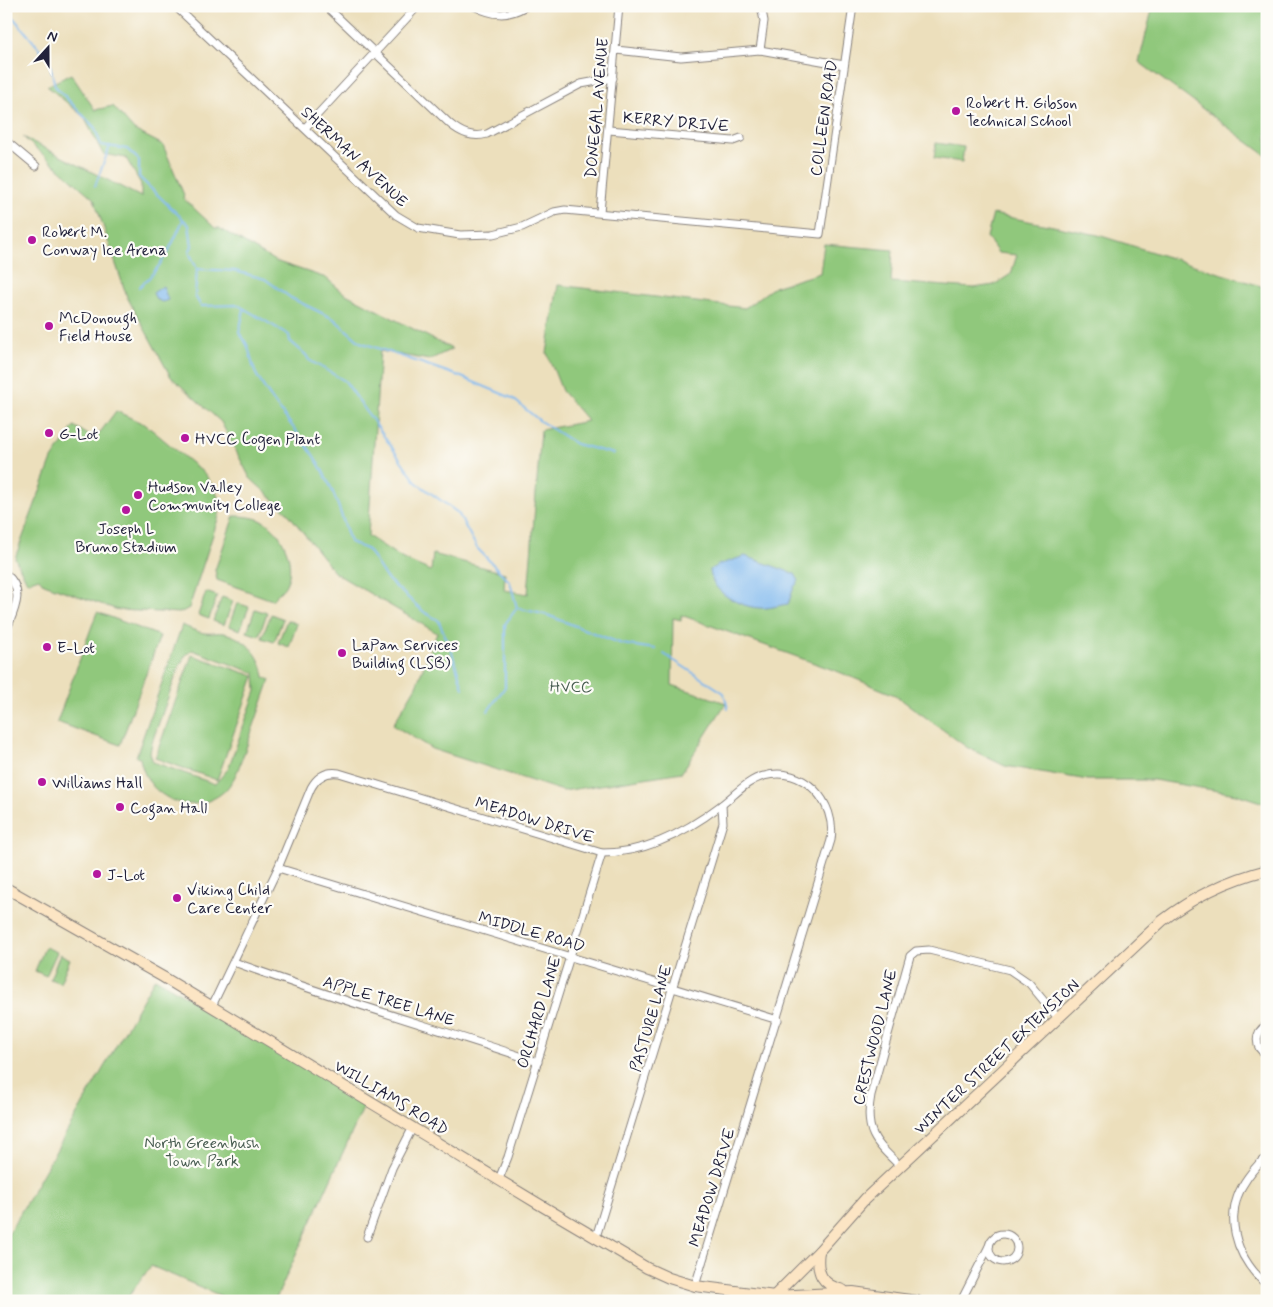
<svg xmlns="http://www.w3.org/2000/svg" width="1273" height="1307" font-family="Mynerve,sans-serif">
  <rect width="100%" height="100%" fill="#fdfcf7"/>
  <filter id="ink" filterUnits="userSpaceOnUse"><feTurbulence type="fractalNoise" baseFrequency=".02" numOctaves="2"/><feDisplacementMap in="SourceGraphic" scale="10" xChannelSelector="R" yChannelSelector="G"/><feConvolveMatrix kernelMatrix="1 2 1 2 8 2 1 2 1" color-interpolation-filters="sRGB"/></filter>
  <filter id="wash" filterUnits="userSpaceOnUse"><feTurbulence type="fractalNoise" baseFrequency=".0096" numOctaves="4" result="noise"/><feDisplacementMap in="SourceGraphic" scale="20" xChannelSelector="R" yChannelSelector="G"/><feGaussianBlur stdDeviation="1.12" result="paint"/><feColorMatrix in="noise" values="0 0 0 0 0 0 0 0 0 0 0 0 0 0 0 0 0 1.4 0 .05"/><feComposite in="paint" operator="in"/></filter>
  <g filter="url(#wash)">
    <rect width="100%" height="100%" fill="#ecdfbc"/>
    <g fill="#90c87b" stroke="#59755b" fill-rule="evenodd">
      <path d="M1153,6H1267V156L1139,62Z"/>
      <path d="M71,74L95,110L113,106L134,130L163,145L184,195L183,198L215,228H219L275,261L326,278L344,293L452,349L429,360L380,351L368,536L403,559L431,571L433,554L505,573L504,590L528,594L541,430L588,421L562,391L547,353L558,285L745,308L774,287L820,273L824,244L893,250L891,282L973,288L994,285L1011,274L1017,255L998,253L987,237L993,214L1098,235L1267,288V804L1236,794L1154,780H1088L1005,766L968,748L895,695L839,672L681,615V620L673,618L672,685L726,703L682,772L563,791L432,749L393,725L416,686L437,633L335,573L287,512L250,478L221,422L171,377L127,297L94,199L23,137L141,197V184L126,158L103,154L84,117L47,86Z"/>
      <path d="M936,143L964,147L962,162L934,158Z"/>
      <path d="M116,411L146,425L205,474L215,489L220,503L219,516L189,608L180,613L118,610L44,584L39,578L27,582L15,558L52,459L74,426L95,439Z"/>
      <path d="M234,516C262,516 277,524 287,552C290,560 291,574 287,582C285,589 276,595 272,600L217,580L215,570Z"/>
      <path d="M206,592L217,596L209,619L198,615Z"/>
      <path d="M222,597L233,601L224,625L213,621Z"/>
      <path d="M237,603L249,607L240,630L229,626Z"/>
      <path d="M255,609L267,613L259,636L247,632Z"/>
      <path d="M97,612L160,636L120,745L57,722Z"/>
      <path d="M271,614L283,619L274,642L262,638Z"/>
      <path d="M287,620L297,624L289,647L278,643Z"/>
      <path d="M182,625C189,628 197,632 204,633C211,634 218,632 224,633C246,638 262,656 264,677L270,680C262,703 254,725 246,748C241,760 238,773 231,783C220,801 193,809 174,801C154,792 144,779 140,758L136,757ZM192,650L255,673L256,691L228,769L215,784L153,762L150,753L152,742L179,667L185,656Z"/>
      <path d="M192,655L254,676L217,780L155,758Z"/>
      <path d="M45,947L57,952L46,976L35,971Z"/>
      <path d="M60,954L70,959L60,983L50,979Z"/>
      <path d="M155,978L365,1104L275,1301H233L151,1266L125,1301H6V1238Z"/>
    </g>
    <g fill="#7db7ee" stroke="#506c94">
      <path d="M163,286L168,300L162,302L156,299L153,293Z"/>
      <path d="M745,556L795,574L799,581L794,587L788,604C779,605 769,609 760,608C740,607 711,593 710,570L718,565Z"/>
    </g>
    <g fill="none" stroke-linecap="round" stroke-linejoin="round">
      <g stroke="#7db7ee" stroke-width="2">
        <path d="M6,9L49,60L55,86L95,128L101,145L127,149L139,160V177L189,225L192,246L189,252L197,269L195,296L201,306L238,305L289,335L290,341L306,355L309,360L345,381L417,483L458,513L477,548L510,582L517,608L547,615L622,644L655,649"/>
        <path d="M95,186L110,146"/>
        <path d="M197,269L235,271L265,279L291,298L334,319L360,342L459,376L512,398L540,421L576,444L614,454"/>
        <path d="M139,287C161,269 172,246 183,220"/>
        <path d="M244,309L239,333C252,346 249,359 256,374C274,408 303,435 321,468C335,492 342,517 350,542L368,550L386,578L424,612L438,620L450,646L463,688"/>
        <path d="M664,654L724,693L728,709"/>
        <path d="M488,711L505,687V624L517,608"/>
      </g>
    </g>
  </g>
  <g filter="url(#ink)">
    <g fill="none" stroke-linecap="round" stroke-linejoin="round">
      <defs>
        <g id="minor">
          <path d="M175,6L396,215L418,228L460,235L493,234L522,227L554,212L565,210L820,234L853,6"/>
          <path d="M326,6L450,124C461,133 472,138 487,134L581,84L613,78"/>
          <path d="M474,6C494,16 507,17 526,6"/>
          <path d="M616,50L681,57L760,50L844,65"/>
          <path d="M760,50L764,21L761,6"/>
          <path d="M305,128L418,6"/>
          <path d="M609,130L733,141L741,138"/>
          <path d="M6,141L36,166"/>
          <path d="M600,212L619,6"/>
          <path d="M6,574C26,591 14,610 6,631"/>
          <path d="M278,868L778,1020"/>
          <path d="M234,962C334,999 436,1028 538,1062"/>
          <path d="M212,1006L278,868L311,788C317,777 326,771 339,773L602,853C645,853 686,832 720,806C734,796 747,780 764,776C803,765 837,802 831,840L695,1286"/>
          <path d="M1267,1025C1254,1032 1254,1048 1267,1055"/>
          <path d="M1267,1157C1259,1162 1253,1170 1248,1177C1221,1214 1235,1257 1267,1285"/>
          <path d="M900,1166C875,1142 864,1132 871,1095L910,956L916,951L929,950L1010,970L1029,983L1058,1018"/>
          <path d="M499,1179L508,1157L602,853"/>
          <circle cx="1003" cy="1248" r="14"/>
          <path d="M367,1237L392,1168L413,1127"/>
          <path d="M596,1237L723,823L722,805"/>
          <path d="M961,1301L989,1246"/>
        </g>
        <g id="secondary">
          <path d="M6,888L163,977L537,1203L647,1268L669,1278L695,1286L775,1296L853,1292L917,1301"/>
          <path d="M819,1251C816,1272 821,1285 843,1290"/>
          <path d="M773,1297L819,1251L865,1199L1162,921C1194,896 1228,880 1267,870"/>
        </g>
      </defs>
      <use href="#minor" stroke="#87807c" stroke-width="9"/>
      <use href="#secondary" stroke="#87807c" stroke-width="12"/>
      <use href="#minor" stroke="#fff" stroke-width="7"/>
      <use href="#secondary" stroke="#fce5c4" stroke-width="10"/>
    </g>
  </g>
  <g fill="#b5179e" stroke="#fdfcf7" stroke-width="2">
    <circle cx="956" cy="111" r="5"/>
    <circle cx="32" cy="240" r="5"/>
    <circle cx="49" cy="326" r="5"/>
    <circle cx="49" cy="433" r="5"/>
    <circle cx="185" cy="438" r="5"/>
    <circle cx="138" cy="495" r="5"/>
    <circle cx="126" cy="510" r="5"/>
    <circle cx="47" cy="647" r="5"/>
    <circle cx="342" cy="653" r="5"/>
    <circle cx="42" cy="782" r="5"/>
    <circle cx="120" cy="807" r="5"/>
    <circle cx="97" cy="874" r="5"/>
    <circle cx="177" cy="898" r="5"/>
  </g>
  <g text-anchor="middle" stroke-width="4.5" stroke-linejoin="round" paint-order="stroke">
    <g font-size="16" fill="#22223b" stroke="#fdfcf7" text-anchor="start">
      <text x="966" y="108">Robert H. Gibson<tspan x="966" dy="18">Technical School</tspan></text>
      <text x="42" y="237">Robert M.<tspan x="42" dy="18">Conway Ice Arena</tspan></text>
      <text x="59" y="323">McDonough<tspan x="59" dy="18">Field House</tspan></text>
      <text x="59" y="439">G-Lot</text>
      <text x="195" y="444">HVCC Cogen Plant</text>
      <text x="148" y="492">Hudson Valley<tspan x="148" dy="18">Community College</tspan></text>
      <text x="126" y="534" text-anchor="middle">Joseph L<tspan x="126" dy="18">Bruno Stadium</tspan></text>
      <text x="352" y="650">LaPan Services<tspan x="352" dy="18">Building (LSB)</tspan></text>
      <text x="57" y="653">E-Lot</text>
      <text x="52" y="788">Williams Hall</text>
      <text x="130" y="813">Cogan Hall</text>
      <text x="107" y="880">J-Lot</text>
      <text x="187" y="895">Viking Child<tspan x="187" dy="18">Care Center</tspan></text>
    </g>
    <g font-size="16" fill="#22223b" stroke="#fdfcf7">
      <text transform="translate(596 108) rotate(-85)" y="6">DONEGAL AVENUE</text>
      <text transform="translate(823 118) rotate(-82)" y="6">COLLEEN ROAD</text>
      <text transform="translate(676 121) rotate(5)" y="6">KERRY DRIVE</text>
      <text transform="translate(355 156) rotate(43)" y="6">SHERMAN AVENUE</text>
      <text transform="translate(535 819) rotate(17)" y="6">MEADOW DRIVE</text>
      <text transform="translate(532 931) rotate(16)" y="6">MIDDLE ROAD</text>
      <text transform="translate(389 1000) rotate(17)" y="6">APPLE TREE LANE</text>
      <text transform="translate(538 1012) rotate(-73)" y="6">ORCHARD LANE</text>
      <text transform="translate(650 1018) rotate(-73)" y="6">PASTURE LANE</text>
      <text transform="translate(874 1037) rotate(-76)" y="6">CRESTWOOD LANE</text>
      <text transform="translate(996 1056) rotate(-43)" y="6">WINTER STREET EXTENSION</text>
      <text transform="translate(392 1097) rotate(31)" y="6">WILLIAMS ROAD</text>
      <text transform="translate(711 1187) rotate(-73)" y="6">MEADOW DRIVE</text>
    </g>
    <g font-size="16" fill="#485c51" stroke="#fdfcf7">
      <text x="571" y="692">HVCC</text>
      <text x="202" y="1148">North Greenbush<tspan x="202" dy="18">Town Park</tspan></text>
    </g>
  </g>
  <rect width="1273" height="1307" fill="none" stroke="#fdfcf7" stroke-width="25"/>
  <g transform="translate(48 48) rotate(21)" stroke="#fdfcf7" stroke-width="4" paint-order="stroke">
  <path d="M0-4L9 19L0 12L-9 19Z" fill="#22223b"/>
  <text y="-8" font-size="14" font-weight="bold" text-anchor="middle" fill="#22223b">N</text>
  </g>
</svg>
